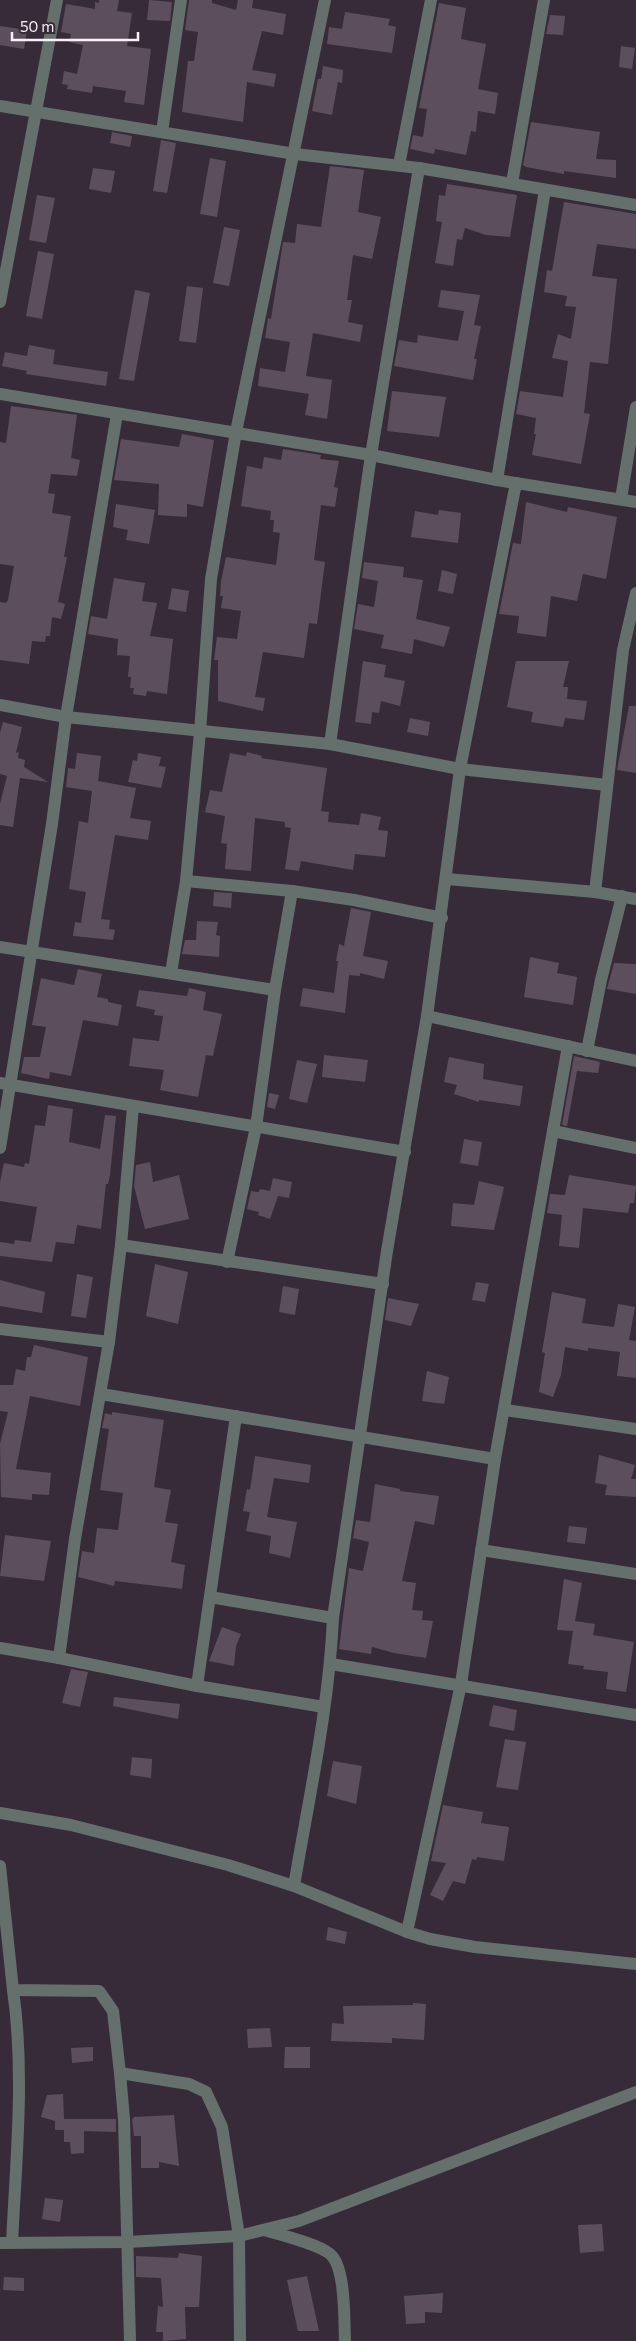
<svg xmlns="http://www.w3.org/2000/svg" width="636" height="2341" font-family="Commissioner,sans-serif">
  <rect width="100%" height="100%" fill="#382b39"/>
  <g fill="#5d4e5e">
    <path d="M99,0H119L117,11L132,13L127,46L151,49L144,105L124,102L126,91L93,86L92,93L67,89L68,85L62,84L64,71L77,74L83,45L69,42L71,34L61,32L66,4L95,9V2L99,3Z"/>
    <path d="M149,0L172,2L170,21L147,20Z"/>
    <path d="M189,0H212V3L236,10L238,0H253L252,8L286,14L283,35L262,31L252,70L276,74L274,87L247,82L243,122L182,112L188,61H194L198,32L185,30Z"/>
    <path d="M439,3L466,8L461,39L486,44L478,89L498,93L495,114L478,111L476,132L471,131L466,155L435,149L434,154L410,149L413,135L423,137L427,109L419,108Z"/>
    <path d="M345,12L390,19L388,25L396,27L392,53L327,44L329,27L342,29Z"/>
    <path d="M550,15L565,16L563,35L546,34Z"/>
    <path d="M0,26L27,30L24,49L0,45Z"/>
    <path d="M621,46L635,48L632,69L619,67Z"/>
    <path d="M323,66L343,70L342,83L338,82L332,115L312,111L318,79H321Z"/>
    <path d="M531,122L600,132L596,159L616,160V178L564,171V174L526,167L523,165Z"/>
    <path d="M112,132L132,136L130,147L110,143Z"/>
    <path d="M161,140L176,143L167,193L153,191Z"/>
    <path d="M210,158L226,161L217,217L200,214Z"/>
    <path d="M330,166L364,170L358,212L381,217L372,259L353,255L347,300H352L348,322L363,325L360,342L313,333L306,376L332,380L327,419L305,415L309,394L258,386L260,368L285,372L290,342L265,338L268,318L271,319L283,242L295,243L297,224L321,227Z"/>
    <path d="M93,168L115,171L111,193L89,189Z"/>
    <path d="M447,184L517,195L510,237L486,235L465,228L462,240L457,239L453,266L435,263L442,222L436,221L439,195L445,196Z"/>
    <path d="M37,195L55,198L46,243L29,240Z"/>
    <path d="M564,202L636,214V249L597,244L592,276L617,279L608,364L590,362L584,413L590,414L581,464L532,455L536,434H534L536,418L516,414L520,391L563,397L568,361L552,358L558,334L571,339L576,307L565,306L567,296L544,292L547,270L552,271Z"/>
    <path d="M224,227L240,230L229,286L213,283Z"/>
    <path d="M38,251L54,254L42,319L26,316Z"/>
    <path d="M187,286L203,288L196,343L179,341Z"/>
    <path d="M135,290L150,293L134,381L119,379Z"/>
    <path d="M441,290L480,295L474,325L481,326L474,359H477L473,380L394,366L399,340L417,343L418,335L458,341L464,311L438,307Z"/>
    <path d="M29,345L55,350L53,364L108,372L106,386L26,374L27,371L2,366L5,352L27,356Z"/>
    <path d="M392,391L446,397L439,437L387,431Z"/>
    <path d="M11,406L77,415L71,458L80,460L77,476L51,474L48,493L55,494L52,513L71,516L64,557H67L58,602L65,604L61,619L52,617L50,636H46L45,642L32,641L29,664L0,660V602L6,603L8,600L14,566L0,564V442L6,443Z"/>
    <path d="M182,434L214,440L203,507L187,504V517L158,515L159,484L114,480L121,439L179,447Z"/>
    <path d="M283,449L321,455L320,459L339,461L334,487L338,488L335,507L321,505L314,560L325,562L317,624L309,623L304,658L263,652L255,697L265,698L263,711L218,701V660H214L217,637L237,639L241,611L221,608L223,596H220L221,582L226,557L276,565L280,533L273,532L274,520H270L271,511L241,506L247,466L262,469L264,457L281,460Z"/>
    <path d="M526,502L567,512L568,507L617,517L606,579L583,574L577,601L551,596L546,637L517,633L519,616L499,614L513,543L521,544Z"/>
    <path d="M116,504L155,510L149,544L126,540L128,530L113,527Z"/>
    <path d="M439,510L461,513L458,543L411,537L415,511L438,515Z"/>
    <path d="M364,562L404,567L403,577L423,580L416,619L450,627L444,647L414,639L412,654L381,648L384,635L354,629L358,604L374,607L378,581L362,578Z"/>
    <path d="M442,570L457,574L453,594L438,591Z"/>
    <path d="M114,578L145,583L142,601L157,603L150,636L173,639L167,694L147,691L146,696L133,694L134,688H130L131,677H128L130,656L117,655L118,639L88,634L91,616L107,619Z"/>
    <path d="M172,588L189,591L186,612L168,609Z"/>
    <path d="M363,661L386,665L384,677L405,681L400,706L381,701L379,713L372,712L371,724L355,722Z"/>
    <path d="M516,661H569L563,687H568L567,699L587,701L584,720L565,718L563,727L531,722L533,712L507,707Z"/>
    <path d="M629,706H636V773L617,770Z"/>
    <path d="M410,718L430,722L428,736L407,732Z"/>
    <path d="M3,722L22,727L16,753L19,752L18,758L25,760L24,767L48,782L20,778L13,827L0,825V804L7,776L0,774V733Z"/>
    <path d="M247,752L262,756L261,758L327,768L321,811L329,812L328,822L359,825L361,813L381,817L378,830L388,831L385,857L355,854L353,870L301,861L299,871L285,869L291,828L285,827V822L255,818L251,871L225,869L227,844L221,843L225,816L205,812L210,790L222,792L230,753L246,756Z"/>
    <path d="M77,753L101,756L98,781L136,788L130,818L151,821L148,840L115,835L101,919L110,920L109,929L115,930L113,940L73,936L75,922L81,923L86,892L69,889L79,821L88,823L92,791L66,787L68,768L75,769Z"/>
    <path d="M138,753L161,757L159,766L166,767L161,788L128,782L133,760L137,761Z"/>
    <path d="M214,892L232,893L231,908L213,906Z"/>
    <path d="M351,908L371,912L363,956L388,961L384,979L360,973V976L349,975L345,1013L300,1006L303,988L334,993L338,961H336L339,944L344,946Z"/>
    <path d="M197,921L218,922L216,935L220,936L219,957L182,954L185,940H196Z"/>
    <path d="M530,957L559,963L557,973L577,977L573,1005L524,997Z"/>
    <path d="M614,963L636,964V994L607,989Z"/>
    <path d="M78,969L102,974L97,997L108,999V1002L122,1005L118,1026L83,1020L71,1076L50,1072L49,1079L21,1073L24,1057H40L46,1027L32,1025L41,978L74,985Z"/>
    <path d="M189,988L206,992L203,1010L222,1014L213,1056L206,1055L198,1097L160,1090L164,1070L129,1066L133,1038L159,1041L163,1016L154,1015L155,1010L136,1006L139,990L187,996Z"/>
    <path d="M324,1055L368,1060L365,1082L322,1077Z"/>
    <path d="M574,1056L600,1062L598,1073L577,1071L567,1126L562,1125Z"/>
    <path d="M449,1057L484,1064L483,1079L523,1086L520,1106L479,1100V1102L454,1094L457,1085L444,1082Z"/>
    <path d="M297,1060L317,1064L307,1103L289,1099Z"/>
    <path d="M269,1093L279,1095L275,1109L267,1107Z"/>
    <path d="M48,1105L73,1109L69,1142L100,1149L105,1115L116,1116L110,1175L108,1184H106L101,1229L77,1225L74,1244L56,1242L52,1262L0,1256V1242L14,1244L15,1240L31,1242L37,1207L0,1201V1182L4,1163L24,1167L25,1163L29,1164L35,1125L45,1126Z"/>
    <path d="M464,1139L482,1142L478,1166L460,1163Z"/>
    <path d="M150,1162L153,1182L179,1175L189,1219L145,1229L134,1186L136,1165Z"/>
    <path d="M569,1175L636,1186L634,1203H630L628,1213L583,1208L579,1248L559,1246L562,1215L547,1213L550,1194L565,1195Z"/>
    <path d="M273,1178L292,1182L289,1198L278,1196L270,1219L258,1215L259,1212L247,1209L251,1191L259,1192L260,1189L270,1191Z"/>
    <path d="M479,1181L504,1187L494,1230L451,1226L453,1203L474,1205Z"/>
    <path d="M155,1264L188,1272L178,1324L146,1316Z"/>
    <path d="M77,1274L93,1277L86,1318L71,1316Z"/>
    <path d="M0,1280L45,1292L42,1313L0,1306Z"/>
    <path d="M476,1282L489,1284L485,1302L472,1300Z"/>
    <path d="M283,1286L299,1289L295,1315L279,1312Z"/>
    <path d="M552,1292L586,1299L582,1323L614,1327L618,1304L635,1307L629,1340L636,1341V1378L617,1376L620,1352L588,1348V1351L565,1347L561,1375L553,1397L539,1392L545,1353L542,1352Z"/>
    <path d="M388,1298L419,1304L411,1326L385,1320Z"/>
    <path d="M34,1345L88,1357L80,1406L30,1396L16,1469L51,1473L49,1495L32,1494V1500L1,1497L0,1444L8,1412L0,1411V1385H13L16,1369L25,1371L27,1357H31Z"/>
    <path d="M427,1371L449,1377L444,1404L422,1401Z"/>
    <path d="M112,1412L164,1420L154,1487L171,1490L165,1522L178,1524L171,1562L185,1565L182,1589L115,1581L114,1586L78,1577L82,1551L94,1553L97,1528L118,1530L123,1493L100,1490L109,1429L102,1428L105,1413L112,1415Z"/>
    <path d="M599,1455L635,1465L631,1479H636V1497L605,1495L607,1485L595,1483Z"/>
    <path d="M255,1456L311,1465L309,1483L274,1478L267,1517L297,1522L290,1558L269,1553L271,1536L246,1531L250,1512L243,1511L247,1489L250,1490Z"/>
    <path d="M375,1484L400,1489V1491L439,1496L434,1525L415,1521L402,1581L416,1583L412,1610L423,1611L422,1620L433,1621L426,1658L394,1653L372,1647L371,1654L339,1649L349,1568L363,1571L369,1542L353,1538L356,1520L370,1522Z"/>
    <path d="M569,1526L587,1528L585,1544L567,1542Z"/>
    <path d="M5,1535L51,1541L44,1581L0,1576Z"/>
    <path d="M564,1579L582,1583L575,1621L595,1624L593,1635L634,1642L626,1692L606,1689L608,1672L583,1669L584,1666L568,1664L573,1631L557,1630Z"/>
    <path d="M222,1627L241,1634L236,1646L234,1666L209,1661Z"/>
    <path d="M71,1669L88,1672L80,1707L62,1703Z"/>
    <path d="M114,1697L180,1704L178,1719L113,1706Z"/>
    <path d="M493,1705L517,1710L514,1731L489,1726Z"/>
    <path d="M505,1739L526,1742L518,1790L496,1787Z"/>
    <path d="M132,1757L152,1759L151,1778L130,1775Z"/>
    <path d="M333,1761L362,1766L356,1804L327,1796Z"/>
    <path d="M443,1805L483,1812L481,1823L509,1827L504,1861L477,1857L476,1860L472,1859L465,1884L453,1881L443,1901L430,1895L446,1863L431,1861Z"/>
    <path d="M328,1927L347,1932L345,1944L326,1940Z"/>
    <path d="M413,2003L426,2004L424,2040L392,2038V2043L331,2041L332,2023L344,2024L343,2006L413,2005Z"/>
    <path d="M270,2028L272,2047L248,2048L247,2029Z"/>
    <path d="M93,2047V2061L72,2063L71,2048Z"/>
    <path d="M285,2047H310V2068H284Z"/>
    <path d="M63,2094L64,2119H116V2132L84,2131V2153L71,2154L70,2142H64V2130H55V2121L41,2117L47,2095Z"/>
    <path d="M174,2115L179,2166L159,2162V2168H141V2136H134L132,2120L134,2117Z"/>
    <path d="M45,2198L63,2200L60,2222L42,2219Z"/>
    <path d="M602,2224L604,2251L580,2253L578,2225Z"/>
    <path d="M179,2253L202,2256L199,2307H185L186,2339L163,2341V2332H156L158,2306L163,2307L161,2278L136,2277V2256L178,2258Z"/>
    <path d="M307,2276L319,2331H298L287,2280Z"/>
    <path d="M4,2277L24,2278V2291L3,2290Z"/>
    <path d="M443,2293L442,2313L425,2312V2323L406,2324L404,2296Z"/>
  </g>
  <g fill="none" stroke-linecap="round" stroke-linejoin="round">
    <g stroke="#65706d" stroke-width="12">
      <path d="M0,106L295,154L419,168L636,205"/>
      <path d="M162,132L181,0"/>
      <path d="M399,165L431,0"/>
      <path d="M512,183L544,0"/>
      <path d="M0,302L57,0"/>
      <path d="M0,394L371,455L497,480L636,502"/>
      <path d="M497,480L545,190"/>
      <path d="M621,499L636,407"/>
      <path d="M0,705L66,717L330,744L460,769L607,785"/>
      <path d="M330,744L371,455L419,168"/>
      <path d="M447,879L595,892L636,899"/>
      <path d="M186,881L292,891L354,900L442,918"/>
      <path d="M595,892L623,650L636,593"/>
      <path d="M0,947L275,990"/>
      <path d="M171,973L186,881L200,732L211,579L236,432L325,0"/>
      <path d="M427,1016L636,1061"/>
      <path d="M587,1051L601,980L622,896"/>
      <path d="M0,1083L405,1152"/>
      <path d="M553,1131L636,1148"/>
      <path d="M0,1148L52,824L66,717L117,414"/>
      <path d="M121,1245L383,1284"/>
      <path d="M227,1262L256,1127L275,990L292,891"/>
      <path d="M0,1329L109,1342"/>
      <path d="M101,1394L495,1459"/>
      <path d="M505,1410L636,1429"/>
      <path d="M481,1550L636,1574"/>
      <path d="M210,1597L333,1618"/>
      <path d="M0,1648L59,1658L197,1686L324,1707"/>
      <path d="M59,1658L75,1539L109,1342L121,1245L133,1107"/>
      <path d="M331,1664L636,1715"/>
      <path d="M197,1686L236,1416"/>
      <path d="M0,1813L71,1825L228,1865L294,1886L407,1932L430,1939L475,1947L636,1964"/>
      <path d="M0,1866L13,1990L99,1991L113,2011L120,2073L189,2084L206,2092L222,2127L239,2236L240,2341"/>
      <path d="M294,1886C309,1797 329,1708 333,1618L387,1251L427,1016L460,769L516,483"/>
      <path d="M407,1932L461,1684L495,1459L568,1046"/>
      <path d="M120,2073L124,2119L130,2341"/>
      <path d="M264,2230C281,2235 318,2244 330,2254C346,2267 344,2321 345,2341"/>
      <path d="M0,2243L127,2242L239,2236L299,2221L636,2092"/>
      <path d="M12,2243C16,2159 25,2074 13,1990"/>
    </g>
  </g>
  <path d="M12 32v8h126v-8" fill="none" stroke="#f9f0fa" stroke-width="2.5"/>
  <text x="20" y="32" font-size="15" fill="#f9f0fa" stroke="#382b39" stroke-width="4" paint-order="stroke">50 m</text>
</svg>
